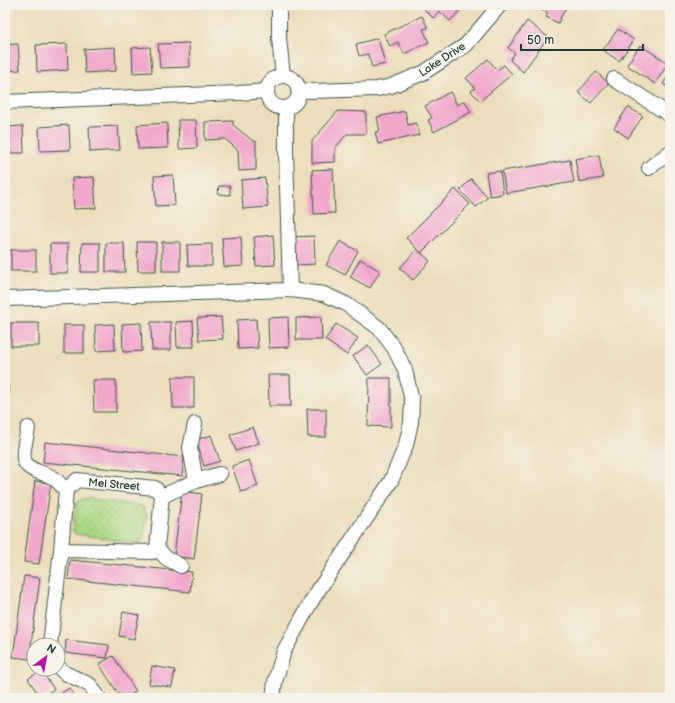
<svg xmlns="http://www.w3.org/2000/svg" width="675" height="703" font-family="'Balsamiq Sans',sans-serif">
  <defs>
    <pattern id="grass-dots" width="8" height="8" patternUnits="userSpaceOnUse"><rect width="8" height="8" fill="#aad783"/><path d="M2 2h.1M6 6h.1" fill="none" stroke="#92b972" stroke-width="1.8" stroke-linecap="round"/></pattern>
  </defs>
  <rect width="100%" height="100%" fill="#f7f3e8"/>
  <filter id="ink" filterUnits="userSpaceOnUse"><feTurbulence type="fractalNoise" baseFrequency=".025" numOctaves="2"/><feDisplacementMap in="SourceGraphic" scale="8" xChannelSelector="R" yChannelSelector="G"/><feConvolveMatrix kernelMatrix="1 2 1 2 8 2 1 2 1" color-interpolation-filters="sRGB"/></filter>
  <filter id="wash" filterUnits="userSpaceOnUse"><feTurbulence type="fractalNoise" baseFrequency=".012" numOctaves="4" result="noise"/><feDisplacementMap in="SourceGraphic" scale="16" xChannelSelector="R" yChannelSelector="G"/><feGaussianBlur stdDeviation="0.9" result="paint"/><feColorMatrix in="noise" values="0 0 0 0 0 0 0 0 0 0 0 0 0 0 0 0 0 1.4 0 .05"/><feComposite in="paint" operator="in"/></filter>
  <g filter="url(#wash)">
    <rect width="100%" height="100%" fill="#ecdebc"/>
    <path fill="url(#grass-dots)" stroke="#648a5c" d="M86,498L143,506L147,515L143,539L138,544L76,534L72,531L77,502Z"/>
    <g id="blocks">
      <g fill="#f1a7cc">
        <path d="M428,5H465L450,21L439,11L433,18L424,9Z"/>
        <path d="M537,5H567L558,23L546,17L548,13L536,7Z"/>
        <path d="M422,16L428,28L423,29L429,42L404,54L398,42L390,46L384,34Z"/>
        <path d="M527,21L548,37L523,72L510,60L515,53L508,48Z"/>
        <path d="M618,29L634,40L619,61L603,50Z"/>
        <path d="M378,38L385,64L372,67L368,54L359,56L356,44Z"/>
        <path d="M189,43L190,67L160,68L158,44Z"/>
        <path d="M18,44L20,70L5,71V45Z"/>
        <path d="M67,44L68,70L37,72L36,45Z"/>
        <path d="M640,45L668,63L655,84L627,65Z"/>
        <path d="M115,47L116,71L85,73L84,49Z"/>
        <path d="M150,47L152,72L133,73L132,48Z"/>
        <path d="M488,59L497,70L504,65L512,74L480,101L471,91L475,88L466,78Z"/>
        <path d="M596,72L609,83L591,103L578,92Z"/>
        <path d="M670,73V88L663,84Z"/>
        <path d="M450,92L457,105L465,101L471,112L434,132L428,120L432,118L425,106Z"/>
        <path d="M628,107L643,116L628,138L614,128Z"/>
        <path d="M338,111L366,112V134H347L335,148V162L312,163V141Z"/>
        <path d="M405,111L408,125L416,123L419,135L378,144L375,132L380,131L377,117Z"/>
        <path d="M178,120H196L197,148L179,149Z"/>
        <path d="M233,121V125L253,141H256V170L239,171L238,150L225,139L205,140V122Z"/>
        <path d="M167,123L168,148L138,149L137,125Z"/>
        <path d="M69,125L70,150L40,151L39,127Z"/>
        <path d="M23,126L24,153H5V127Z"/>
        <path d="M118,126L120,150L90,152L89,127Z"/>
        <path d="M599,155L603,178L579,182L575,159Z"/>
        <path d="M570,160L574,182L506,193L502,171Z"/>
        <path d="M333,169L335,213L314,214L312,170Z"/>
        <path d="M500,171L503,194L490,196L486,173Z"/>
        <path d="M173,175L175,205L156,206L154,176Z"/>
        <path d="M94,177L96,208L74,209L72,178Z"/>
        <path d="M265,178L268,207L243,209L241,180Z"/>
        <path d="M471,179L488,197L476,207L460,190Z"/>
        <path d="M219,186H230V195L218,194Z"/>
        <path d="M455,189L470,204L421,253L406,238Z"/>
        <path d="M273,235L275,265L256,266L254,237Z"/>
        <path d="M314,236L315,264L296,265L295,237Z"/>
        <path d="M241,237L243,266L224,267L222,238Z"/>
        <path d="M340,241L358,251L345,275L326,265Z"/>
        <path d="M137,242H156V271H138Z"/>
        <rect x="162" y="242" width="18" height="29"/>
        <path d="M82,243H100V272H81Z"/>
        <path d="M106,243H124L125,272H106Z"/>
        <rect x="50" y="244" width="18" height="29"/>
        <path d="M212,244V266H188L187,245Z"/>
        <path d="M417,249L430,261L413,280L400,268Z"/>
        <rect x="11" y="250" width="25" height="21"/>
        <path d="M360,259L380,271L370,288L350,277Z"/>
        <path d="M221,317L223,339L199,340L197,318Z"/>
        <path d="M288,317L289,347L269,348L268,318Z"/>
        <path d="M321,317L322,340H296V318Z"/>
        <path d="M256,319L258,348L238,349L237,320Z"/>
        <path d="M193,321L194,347H177L176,322Z"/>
        <path d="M151,322H171V350H152Z"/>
        <rect x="11" y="323" width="28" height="23"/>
        <path d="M141,323L142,351L123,352L122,324Z"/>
        <path d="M114,324L115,350L96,351L95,325Z"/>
        <path d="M336,324L358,338L347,355L325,340Z"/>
        <rect x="64" y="325" width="20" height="28"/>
        <path d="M368,345L382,364L367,375L353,356Z"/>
        <path d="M268,375H290L291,406H269Z"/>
        <path d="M172,377H194V408H173Z"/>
        <path d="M369,378H391V427L368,426Z"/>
        <path d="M93,380H116V412H94Z"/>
        <path d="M5,383H8L9,414H5Z"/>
        <path d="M307,409H326V437H308Z"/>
        <path d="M253,427L259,443L236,451L230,435Z"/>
        <path d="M211,435L220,461L204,466L196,440Z"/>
        <path d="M45,442L184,457L182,476L43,462Z"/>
        <path d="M249,460L258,486L241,492L232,466Z"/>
        <path d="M35,481L51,483L39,564L24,562Z"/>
        <path d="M182,491L202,494L194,559L174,556Z"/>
        <path d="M70,560L192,572L190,592L68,579Z"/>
        <path d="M24,576L40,578L29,659L13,657Z"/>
        <path d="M123,612L139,615L134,639L119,636Z"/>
        <path d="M66,640L109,645L107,658L65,653Z"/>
        <path d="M113,656L136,691L126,698H121L99,664Z"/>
        <path d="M152,666L175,670L172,687L149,684Z"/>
        <path d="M41,670L54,689L41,698L28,679Z"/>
        <path d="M69,688L76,698H55Z"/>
      </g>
    </g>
  </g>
  <g filter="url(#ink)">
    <use href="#blocks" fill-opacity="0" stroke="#3e5548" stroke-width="1"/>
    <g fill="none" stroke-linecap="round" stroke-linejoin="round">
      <defs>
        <g id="minor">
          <path d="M279,5V38L283,76"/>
          <circle cx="283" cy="92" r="16"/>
          <path d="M614,79L670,115"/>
          <path d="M298,90L312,91L377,89L391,86L423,73L466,45L500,5"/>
          <path d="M5,102L239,93L267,91"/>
          <path d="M286,108V151L290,290"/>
          <path d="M649,168L670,152"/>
          <path d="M5,299L290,290L324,294L346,304L379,328L394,348L405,370L412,401L411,422L406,445L391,481L312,600L284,651L275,682L273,698"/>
          <path d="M195,424L190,448L196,481"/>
          <path d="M28,428C27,435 22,453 24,459C26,472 46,472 55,479C59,482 62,487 66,490"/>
          <path d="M162,496L196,481L220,474"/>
          <path d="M157,548L166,558L181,566"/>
          <path d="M50,645L61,550L66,490L77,480L155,488L162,496L157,548L153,552L61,550"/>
          <path d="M58,667L65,673L90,685L99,698"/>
        </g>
      </defs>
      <use href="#minor" stroke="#3e5548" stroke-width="16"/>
      <use href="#minor" stroke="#fff" stroke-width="14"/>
    </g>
  </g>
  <g text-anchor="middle" stroke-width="3" stroke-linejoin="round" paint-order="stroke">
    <g font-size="11" fill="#1f3d34" stroke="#f7f3e8">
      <text transform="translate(442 59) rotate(-33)" y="4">Lake Drive</text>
      <text transform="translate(114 484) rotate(5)" y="4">Mel Street</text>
    </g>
  </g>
  <rect width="675" height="703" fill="none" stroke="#f7f3e8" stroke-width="20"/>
  <g transform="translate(46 657) rotate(32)"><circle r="19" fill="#f7f3e8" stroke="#a1aaa0"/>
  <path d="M0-3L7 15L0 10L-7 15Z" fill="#b5179e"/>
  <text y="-6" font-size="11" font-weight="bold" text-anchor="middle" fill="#1f3d34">N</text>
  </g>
  <path d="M521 44v6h122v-6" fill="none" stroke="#1f3d34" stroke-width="2"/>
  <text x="527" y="44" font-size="12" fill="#1f3d34" stroke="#f7f3e8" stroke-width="3" paint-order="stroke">50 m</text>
</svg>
